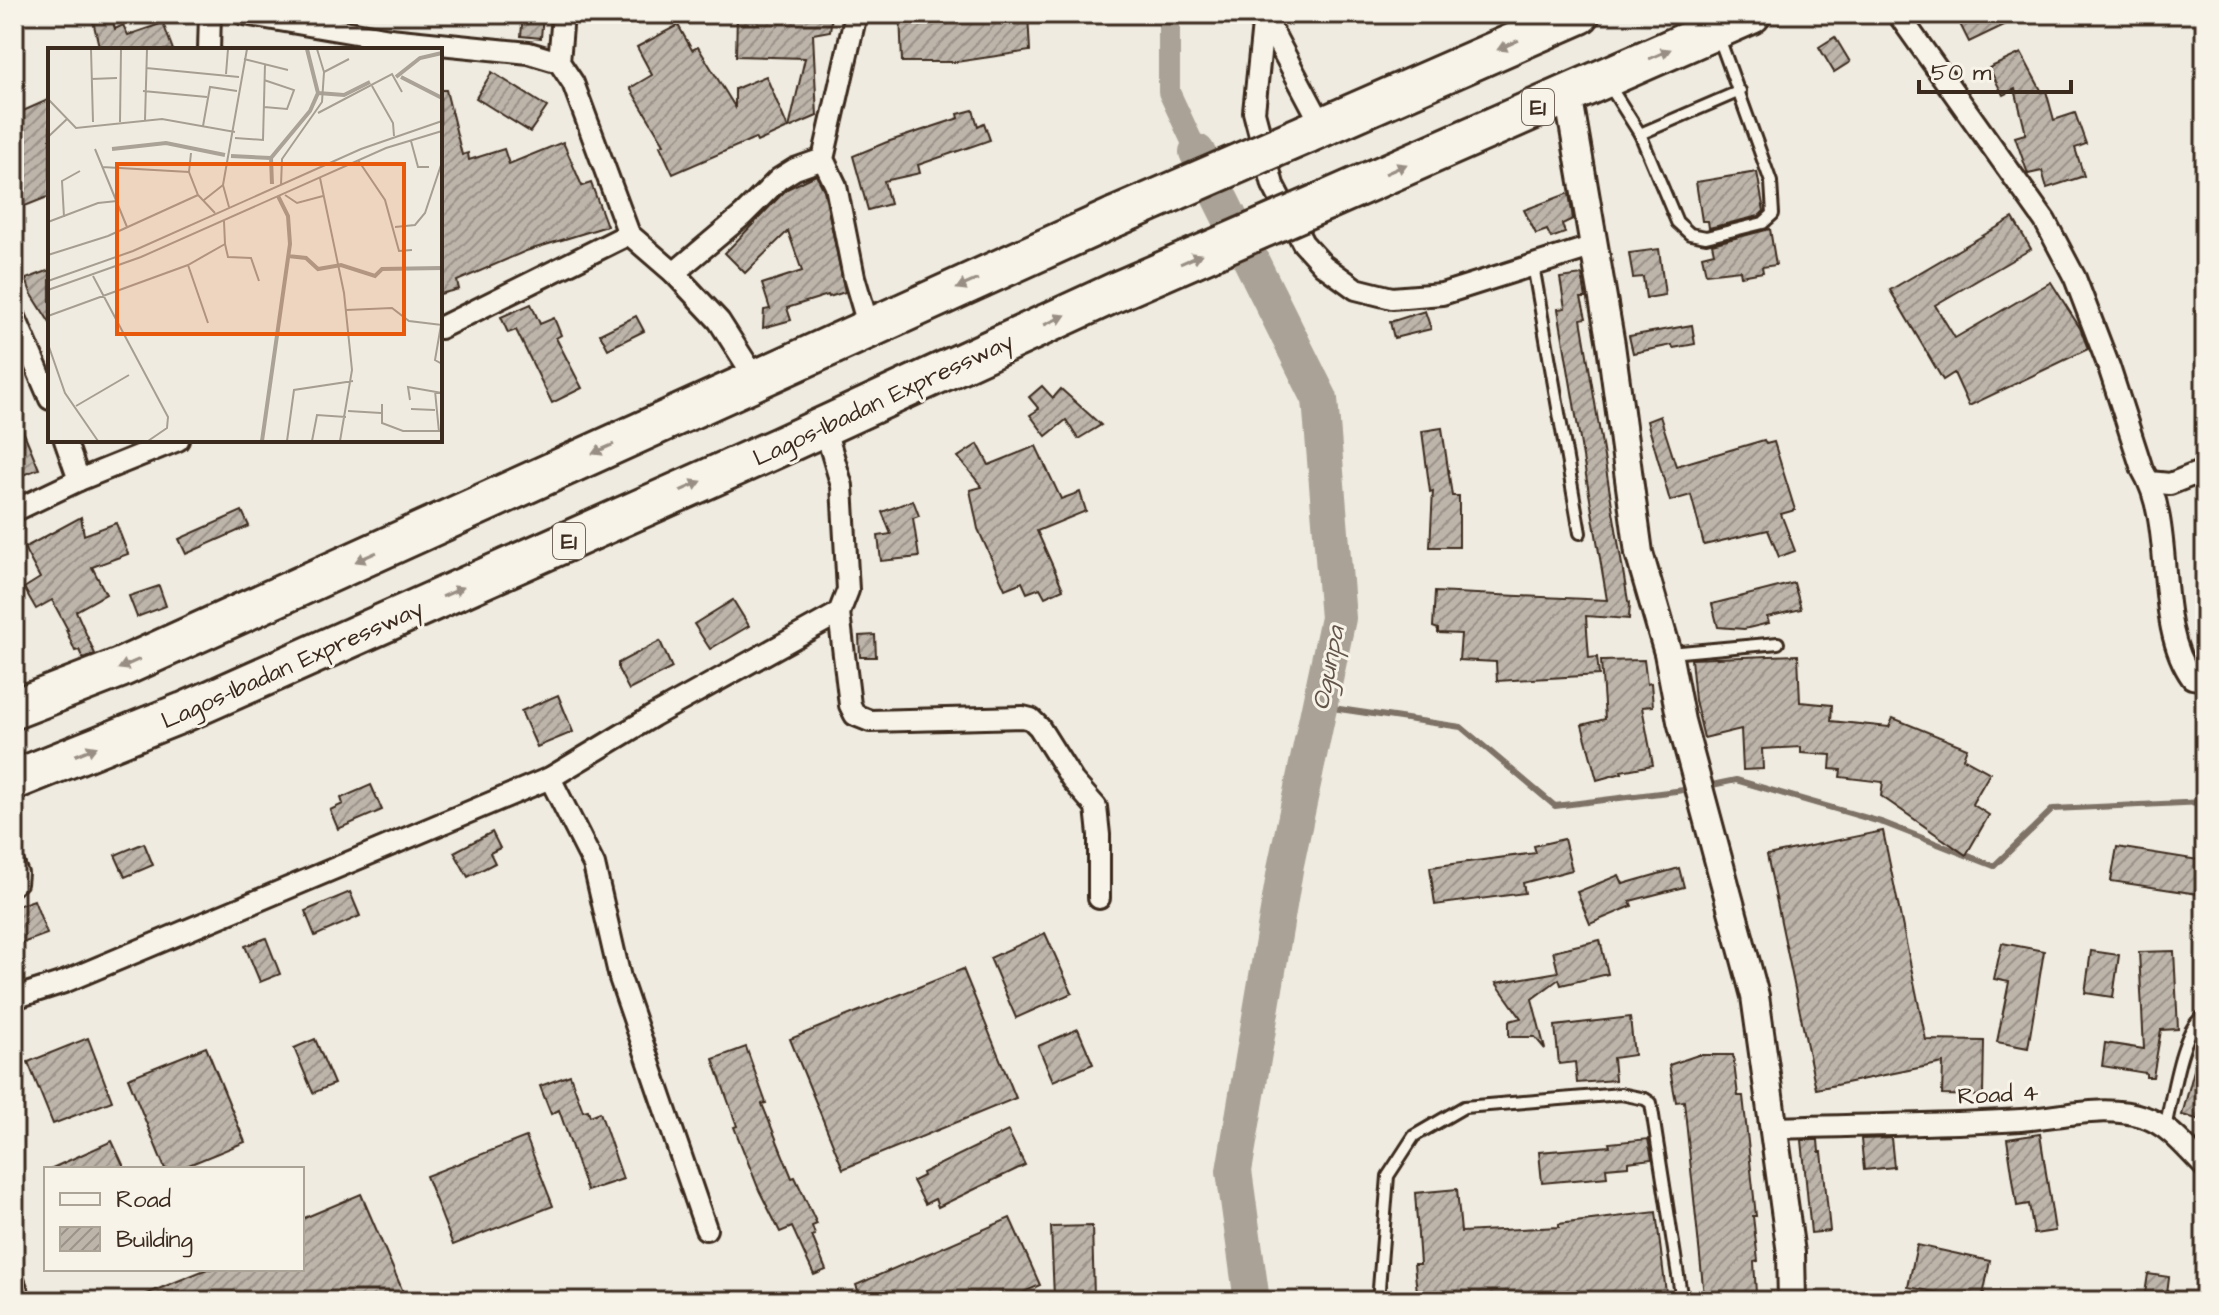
<svg xmlns="http://www.w3.org/2000/svg" width="2219" height="1315" font-family="'Architects Daughter',sans-serif">
  <defs>
    <pattern id="building-hatch" width="6" height="6" patternUnits="userSpaceOnUse" patternTransform="scale(2)"><rect width="6" height="6" fill="#bdb5aa"/><path d="M-1 1l2-2M0 6l6-6M5 7l2-2" fill="none" stroke="#9b938a"/></pattern>
  </defs>
  <rect width="100%" height="100%" fill="#efebe0"/>
  <filter id="ink" filterUnits="userSpaceOnUse"><feTurbulence type="fractalNoise" baseFrequency=".0125" numOctaves="2"/><feDisplacementMap in="SourceGraphic" scale="16" xChannelSelector="R" yChannelSelector="G"/><feConvolveMatrix kernelMatrix="1 2 1 2 8 2 1 2 1" color-interpolation-filters="sRGB"/></filter>
  <g filter="url(#ink)">
    <g fill="none" stroke-linecap="round" stroke-linejoin="round">
      <g stroke="#7e7266" stroke-width="6">
        <path d="M1319,706L1461,727L1555,806L1692,789"/>
        <path d="M1707,786L1736,780L1884,823L1994,866L2053,809L2205,802"/>
      </g>
      <path stroke="#aaa296" stroke-width="22" d="M1169,14V92L1197,152"/>
      <path stroke="#aaa296" stroke-width="36" d="M1197,152L1320,399L1338,618L1286,864L1234,1171L1252,1301"/>
    </g>
    <g fill="url(#building-hatch)" stroke="#3b2a1e" stroke-width="2">
      <path d="M523,14H543L541,38L521,36Z"/>
      <path d="M737,14L832,16L830,31L813,34L817,116L789,128L805,58L736,56Z"/>
      <path d="M900,14H1028L1030,51L956,62H902Z"/>
      <path d="M1980,14H2027L1969,42L1960,24Z"/>
      <path d="M111,16L115,29L123,25L128,35L163,23L173,50H94L99,46L93,21Z"/>
      <path d="M678,25L692,50L698,47L735,107V89L766,76L788,128L757,142L755,138L673,174L660,146L664,144L630,88L652,75L637,47Z"/>
      <path d="M1835,37L1850,62L1834,72L1819,47Z"/>
      <path d="M2021,53L2042,92L2046,91L2054,120L2075,113L2086,144L2075,148L2084,176L2047,188L2042,171L2028,174L2015,137L2025,134V130L2015,89L2003,95L1989,68Z"/>
      <path d="M492,72L547,107L530,132L476,98Z"/>
      <path d="M440,90H446L462,155L468,153L469,160L504,149L509,164L563,142L582,186L591,183L607,226L526,251L457,281L459,289L440,294Z"/>
      <path d="M50,99V196L20,208L14,193V115Z"/>
      <path d="M973,110L978,126L984,123L990,140L918,165L920,173L884,181L890,204L868,210L853,156L887,142L959,118L958,114Z"/>
      <path d="M1757,172L1764,211L1759,216L1709,228L1708,221H1702L1696,182Z"/>
      <path d="M816,175L824,190L845,292L829,297L828,295L787,308L791,320L763,328L764,310L770,309L762,284L802,271L788,231L745,273L725,253L787,189Z"/>
      <path d="M1569,193L1573,219L1562,224L1565,233L1551,238L1547,230L1536,234L1524,210Z"/>
      <path d="M2013,218L2031,249L1935,305L1955,338L2051,282L2080,328L2088,349L1969,406L1954,373L1943,380L1890,290Z"/>
      <path d="M1770,229L1776,265L1762,267L1763,272L1741,276L1740,270L1706,274L1702,256L1714,253L1712,244Z"/>
      <path d="M1659,249L1665,295L1646,298L1643,277L1633,278L1629,253Z"/>
      <path d="M50,270V323L31,293L26,279Z"/>
      <path d="M1582,275L1586,298H1581L1586,318L1581,319L1628,601L1630,602L1629,619L1586,616L1589,658L1597,657L1599,675L1497,681L1496,662L1459,660L1461,634L1438,633V629L1433,627L1435,592L1607,600L1558,309L1565,308L1560,278Z"/>
      <path d="M531,304L540,324L554,318L561,335L556,338L582,388L552,403L516,330L508,333L501,317Z"/>
      <path d="M1425,311L1431,329L1394,338L1390,322Z"/>
      <path d="M636,316L644,331L608,349L600,334Z"/>
      <path d="M1692,325L1695,344L1673,348L1672,345L1633,353L1629,336Z"/>
      <path d="M1042,386L1053,398L1061,389L1101,425L1078,439L1066,420L1046,436L1030,415L1039,409L1029,397Z"/>
      <path d="M14,409L39,469L14,478Z"/>
      <path d="M1660,416L1676,466L1764,440L1766,444L1774,442L1795,510L1781,514L1795,551L1779,557L1768,530L1704,545L1691,495L1670,501L1647,421Z"/>
      <path d="M1442,428L1452,496H1459V547H1430L1433,491L1430,492L1422,431Z"/>
      <path d="M978,444L989,465L1036,446L1061,499L1080,492L1086,511L1037,531L1063,589L1045,597L1040,588L1027,593L1022,582L1005,589L978,529L970,490L982,487L958,457Z"/>
      <path d="M913,500L919,516L913,518L919,557L881,561L878,536L891,534L882,512Z"/>
      <path d="M242,511L249,526L186,554L179,539Z"/>
      <path d="M81,517L84,535L116,523L128,554L92,567L106,594L76,611L95,654L83,659L79,650L75,651L66,630H68L52,600L36,609L24,588L40,578L24,548Z"/>
      <path d="M1794,583L1801,609L1767,617L1769,623L1744,629L1718,627L1712,604Z"/>
      <path d="M159,586L166,606L137,617L129,596Z"/>
      <path d="M733,600L749,626L710,649L694,624Z"/>
      <path d="M875,635L876,657H860L859,636Z"/>
      <path d="M660,641L672,668L629,690L618,669V663Z"/>
      <path d="M1798,655L1800,702L1832,705L1831,721L1889,727L1893,718L1967,748L1963,758L1990,773L1972,804L1989,815L1966,855L1881,796L1883,782L1840,777L1841,770L1830,769L1831,755L1801,753V747L1762,749L1763,769L1743,770L1741,729L1704,738L1695,700L1691,659Z"/>
      <path d="M1644,660L1647,684L1651,683L1653,706L1642,707L1653,765L1621,771L1622,773L1597,780L1582,725L1605,719L1601,661Z"/>
      <path d="M558,695L573,732L537,747L521,711Z"/>
      <path d="M371,785L382,810L338,829L330,810L343,804L341,798Z"/>
      <path d="M1883,831L1926,1040L1984,1041L1983,1096L1942,1095L1943,1063L1816,1089L1767,855Z"/>
      <path d="M492,832L500,848L490,853L495,863L468,877L454,852Z"/>
      <path d="M1564,839L1572,870L1523,883L1525,893L1435,905L1430,867L1536,853L1534,846Z"/>
      <path d="M144,843L153,865L125,877L115,855Z"/>
      <path d="M2117,847L2205,861V895L2111,881Z"/>
      <path d="M1679,868L1684,887L1630,901L1632,906L1590,924L1577,892L1619,875L1623,884Z"/>
      <path d="M350,892L360,916L315,936L305,911Z"/>
      <path d="M34,900L47,934L14,946V907Z"/>
      <path d="M1045,933L1072,993L1016,1018L990,958Z"/>
      <path d="M266,938L280,974L260,982L245,946Z"/>
      <path d="M1600,940L1608,974L1561,985L1559,979L1532,999L1545,1049L1535,1037H1509V1021L1521,1018L1496,983L1558,972L1553,951Z"/>
      <path d="M2002,943L2044,951L2028,1048L1997,1042L2009,982L1994,979Z"/>
      <path d="M2091,951L2119,955L2113,997L2085,993Z"/>
      <path d="M2174,951L2178,1029L2161,1030L2153,1077H2146V1073L2102,1066L2105,1043L2144,1049L2139,952Z"/>
      <path d="M963,969L1016,1098L843,1169L790,1039Z"/>
      <path d="M1630,1017L1634,1055L1613,1058L1615,1080L1577,1083L1575,1062L1559,1064L1555,1026Z"/>
      <path d="M1078,1029L1093,1064L1053,1081L1038,1046Z"/>
      <path d="M88,1038L112,1101L53,1124L28,1062Z"/>
      <path d="M315,1039L334,1084L313,1093L294,1048Z"/>
      <path d="M206,1047L245,1142L179,1169H165L128,1078Z"/>
      <path d="M746,1047L766,1103L762,1104L792,1178L795,1177L817,1224L812,1226L815,1235L812,1236L826,1270L814,1275L792,1227L780,1232L759,1190L734,1127L737,1126L713,1059Z"/>
      <path d="M2200,1048L2205,1049V1121L2182,1115Z"/>
      <path d="M1698,1055H1733L1738,1096H1743L1756,1216H1753L1758,1261L1754,1262L1756,1293L1744,1294V1301H1712V1295L1704,1296L1684,1101L1676,1102L1669,1065Z"/>
      <path d="M570,1075L583,1111L588,1110L590,1116L600,1112L623,1179L587,1191L559,1110L551,1114L540,1086Z"/>
      <path d="M1008,1131L1025,1165L938,1207L935,1199L925,1204L913,1181L923,1176L922,1173Z"/>
      <path d="M2040,1134L2055,1231L2034,1234L2029,1204L2017,1206L2007,1139Z"/>
      <path d="M526,1137L553,1206L453,1245L426,1176Z"/>
      <path d="M1891,1138L1894,1167L1864,1170L1861,1139Z"/>
      <path d="M1648,1139L1652,1159L1628,1162V1166L1606,1168L1607,1177L1542,1183L1539,1152L1610,1146L1609,1143Z"/>
      <path d="M1802,1140H1818L1819,1152H1822L1830,1231L1811,1233Z"/>
      <path d="M112,1141L125,1169H50Z"/>
      <path d="M1457,1189L1461,1232L1559,1227V1224L1656,1212L1667,1301H1418L1414,1264H1420L1415,1193Z"/>
      <path d="M361,1194L407,1301H129L207,1269H302V1219Z"/>
      <path d="M1010,1218L1040,1285L1004,1301H862L856,1285Z"/>
      <path d="M1092,1226L1094,1296L1054,1297L1051,1227Z"/>
      <path d="M1917,1245L1990,1261L1982,1301L1908,1287Z"/>
      <path d="M2148,1274L2169,1277L2166,1301L2144,1300Z"/>
    </g>
    <g fill="none" stroke-linecap="round" stroke-linejoin="round">
      <defs>
        <g id="service">
          <path d="M1609,85L1640,134L1677,222L1690,234L1706,237L1763,223L1773,214L1771,182L1718,35"/>
          <path d="M1640,134L1740,91"/>
          <path d="M1533,265L1580,533"/>
          <path d="M1670,653L1778,643"/>
          <path d="M14,852L22,873L21,884L14,890"/>
          <path d="M2165,1128C2171,1104 2182,1023 2205,1016"/>
          <path d="M1378,1301L1388,1176L1414,1136L1464,1107L1621,1094L1645,1099L1651,1103L1682,1301"/>
        </g>
        <g id="minor">
          <path d="M244,14L390,39L529,53L559,62"/>
          <path d="M563,14L559,62L573,83L629,234L674,273L719,321L756,379"/>
          <path d="M856,14L823,159L836,186L854,277L869,328"/>
          <path d="M1264,14L1254,112L1273,185L1303,243L1323,265L1356,289L1392,298L1442,294L1594,246"/>
          <path d="M1268,14L1270,27L1323,127"/>
          <path d="M1898,14L2045,221L2075,278L2109,367L2142,469C2177,527 2152,622 2192,678L2205,680"/>
          <path d="M209,50L210,14"/>
          <path d="M674,273L743,215L779,179L795,169L823,159"/>
          <path d="M14,315L50,399"/>
          <path d="M440,328L629,234"/>
          <path d="M65,440L79,480"/>
          <path d="M2149,482L2170,484L2205,470"/>
          <path d="M14,511L79,480L178,440"/>
          <path d="M839,613L850,705L855,715L870,721L1023,717L1031,719L1039,727L1073,781L1096,807L1099,835V898"/>
          <path d="M550,778L594,865L620,978L706,1229"/>
          <path d="M14,998L64,982L550,778L653,716L839,613L848,590L842,486L824,426"/>
          <path d="M1775,1128C1857,1125 1940,1125 2021,1120C2060,1117 2105,1104 2144,1117C2169,1125 2187,1149 2205,1167"/>
          <path d="M14,1283L21,1301"/>
        </g>
        <path id="tertiary" d="M1568,94L1611,345L1639,553L1668,653L1681,721L1755,996L1791,1253L1792,1301"/>
        <g id="motorway">
          <path d="M1306,134L1580,14"/>
          <path d="M1325,201L1751,14"/>
          <path d="M14,709L120,668L1115,217"/>
          <path d="M14,780L184,712L779,447L1120,290"/>
        </g>
      </defs>
      <use href="#service" stroke="#3b2a1e" stroke-width="16"/>
      <use href="#minor" stroke="#3b2a1e" stroke-width="26"/>
      <use href="#tertiary" stroke="#3b2a1e" stroke-width="32"/>
      <use href="#motorway" stroke="#3b2a1e" stroke-width="44"/>
      <use href="#service" stroke="#f7f3e8" stroke-width="10"/>
      <use href="#minor" stroke="#f7f3e8" stroke-width="20"/>
      <use href="#tertiary" stroke="#f7f3e8" stroke-width="26"/>
      <use href="#motorway" stroke="#f7f3e8" stroke-width="38"/>
      <defs>
        <g id="motorway-bridge">
          <path d="M1115,217L1306,134"/>
          <path d="M1120,290L1325,201"/>
        </g>
      </defs>
      <use href="#motorway-bridge" stroke="#3b2a1e" stroke-width="44" stroke-linecap="butt"/>
      <use href="#motorway-bridge" stroke="#f7f3e8" stroke-width="38"/>
    </g>
    <defs><path id="oneway-solid" d="M-6-.8H1V-3.2L6.5 0L1 3.2V.8H-6Z" transform="scale(2)"/></defs>
    <g fill="#998e83">
      <use href="#oneway-solid" transform="translate(1508 45) rotate(156)"/>
      <use href="#oneway-solid" transform="translate(1660 54) rotate(-24)"/>
      <use href="#oneway-solid" transform="translate(1396 169) rotate(-24)"/>
      <use href="#oneway-solid" transform="translate(1191 259) rotate(-24)"/>
      <use href="#oneway-solid" transform="translate(967 284) rotate(156)"/>
      <use href="#oneway-solid" transform="translate(1055 320) rotate(-25)"/>
      <use href="#oneway-solid" transform="translate(603 449) rotate(156)"/>
      <use href="#oneway-solid" transform="translate(691 486) rotate(-24)"/>
      <use href="#oneway-solid" transform="translate(366 557) rotate(156)"/>
      <use href="#oneway-solid" transform="translate(453 592) rotate(-24)"/>
      <use href="#oneway-solid" transform="translate(129 664) rotate(156)"/>
      <use href="#oneway-solid" transform="translate(86 751) rotate(-22)"/>
    </g>
  </g>
  <g text-anchor="middle" stroke-width="6" stroke-linejoin="round" paint-order="stroke">
    <g fill="#f7f3e8" stroke="#73665b" stroke-width="2">
      <rect x="1522" y="89" width="32" height="36" rx="6"/>
      <rect x="553" y="523" width="32" height="36" rx="6"/>
    </g>
    <g font-size="22" font-weight="bold" fill="#3b2a1e">
      <text x="1538" y="115">E1</text>
      <text x="569" y="549">E1</text>
    </g>
    <g font-size="24" fill="#3b2a1e" stroke="#f7f3e8">
      <text transform="translate(883 399) rotate(-25)" y="8">Lagos-Ibadan Expressway</text>
      <text transform="translate(292 664) rotate(-24)" y="8">Lagos-Ibadan Expressway</text>
      <text transform="translate(1998 1094) rotate(-3)" y="8">Road 4</text>
    </g>
    <g font-size="26" font-style="italic" fill="#625448" stroke="#f7f3e8">
      <text transform="translate(1327 668) rotate(-79)" y="9">Ogunpa</text>
    </g>
  </g>
  <g transform="translate(48 48)">
    <rect width="394" height="394" fill="#efebe0"/>
    <path fill="none" stroke="#aaa296" stroke-width="4" d="M348,29L372,10L394,5M353,29L394,50M270,45L296,47L322,34M64,101L118,95L177,107M183,108L223,110M224,136L223,110L262,63L270,45L259,1M240,208L258,210L270,221L293,217L327,228L334,221L394,220M214,393L242,196L240,168L230,148"/>
    <path fill="none" stroke="#a79e92" stroke-width="2" d="M43,1L45,74M196,11L240,22M98,20L191,29M276,24L301,11M178,26L180,1M43,31L69,30M324,38L345,75L346,88M95,43L159,49M0,51L28,80L114,71L187,84M216,59L239,61L246,42L216,32M270,65L344,26L354,44M97,72L99,1M72,74L73,1M155,78L162,39L189,43M0,89L19,71M187,90L215,92L217,16M363,93L370,119H381M47,101L79,179M143,105L141,124L150,147L167,165M310,112L337,152L351,203L364,202M54,119L141,124M272,130L296,245L304,322L292,393M233,137L234,111L274,54L276,24L269,1M237,147L249,155L275,148M156,152L175,137M181,159L175,137L199,1M16,169L14,133L32,123M0,174L50,155L69,153M347,179L367,177L377,165L394,114M177,196L180,209L203,210L211,233M0,207L60,188L150,147M140,217L160,275M45,228L120,369L119,380L100,393M0,233L85,203L313,101L394,73M0,242L93,209L338,100L394,83M298,262L344,260L361,273L394,277M0,268L140,217L177,196L176,173M393,277L387,312L394,316M0,296L17,345L50,393M387,343L391,384M362,352L360,339L394,345M334,356V375L355,383H394M28,358L81,327M363,361L387,362M300,363L333,365M239,393L246,342L305,333M264,393L269,367L298,369"/>
    <path fill="#e8590c" fill-opacity="0.15" stroke="#e8590c" stroke-width="4" d="M69,116H356V286H69Z"/>
    <rect width="394" height="394" fill="none" stroke="#3b2a1e" stroke-width="4"/>
  </g>
  <rect width="2219" height="1315" fill="none" stroke="#f7f3e8" stroke-width="48"/>
  <rect x="24" y="24" width="2171" height="1267" fill="none" stroke="#3b2a1e" stroke-width="3" filter="url(#ink)"/>
  <rect x="44" y="1167" width="260" height="104" fill="#f7f3e8" stroke="#aca397" stroke-width="2"/>
  <rect x="60" y="1193" width="40" height="12" fill="#f7f3e8" stroke="#aca397" stroke-width="2"/>
  <text x="116" y="1207" font-size="24" fill="#3b2a1e">Road</text>
  <rect x="60" y="1227" width="40" height="24" fill="url(#building-hatch)" stroke="#aca397" stroke-width="2"/>
  <text x="116" y="1247" font-size="24" fill="#3b2a1e">Building</text>
  <path d="M1919 80v12h152v-12" fill="none" stroke="#3b2a1e" stroke-width="4"/>
  <text x="1931" y="80" font-size="24" fill="#3b2a1e" stroke="#f7f3e8" stroke-width="6" paint-order="stroke">50 m</text>
</svg>
